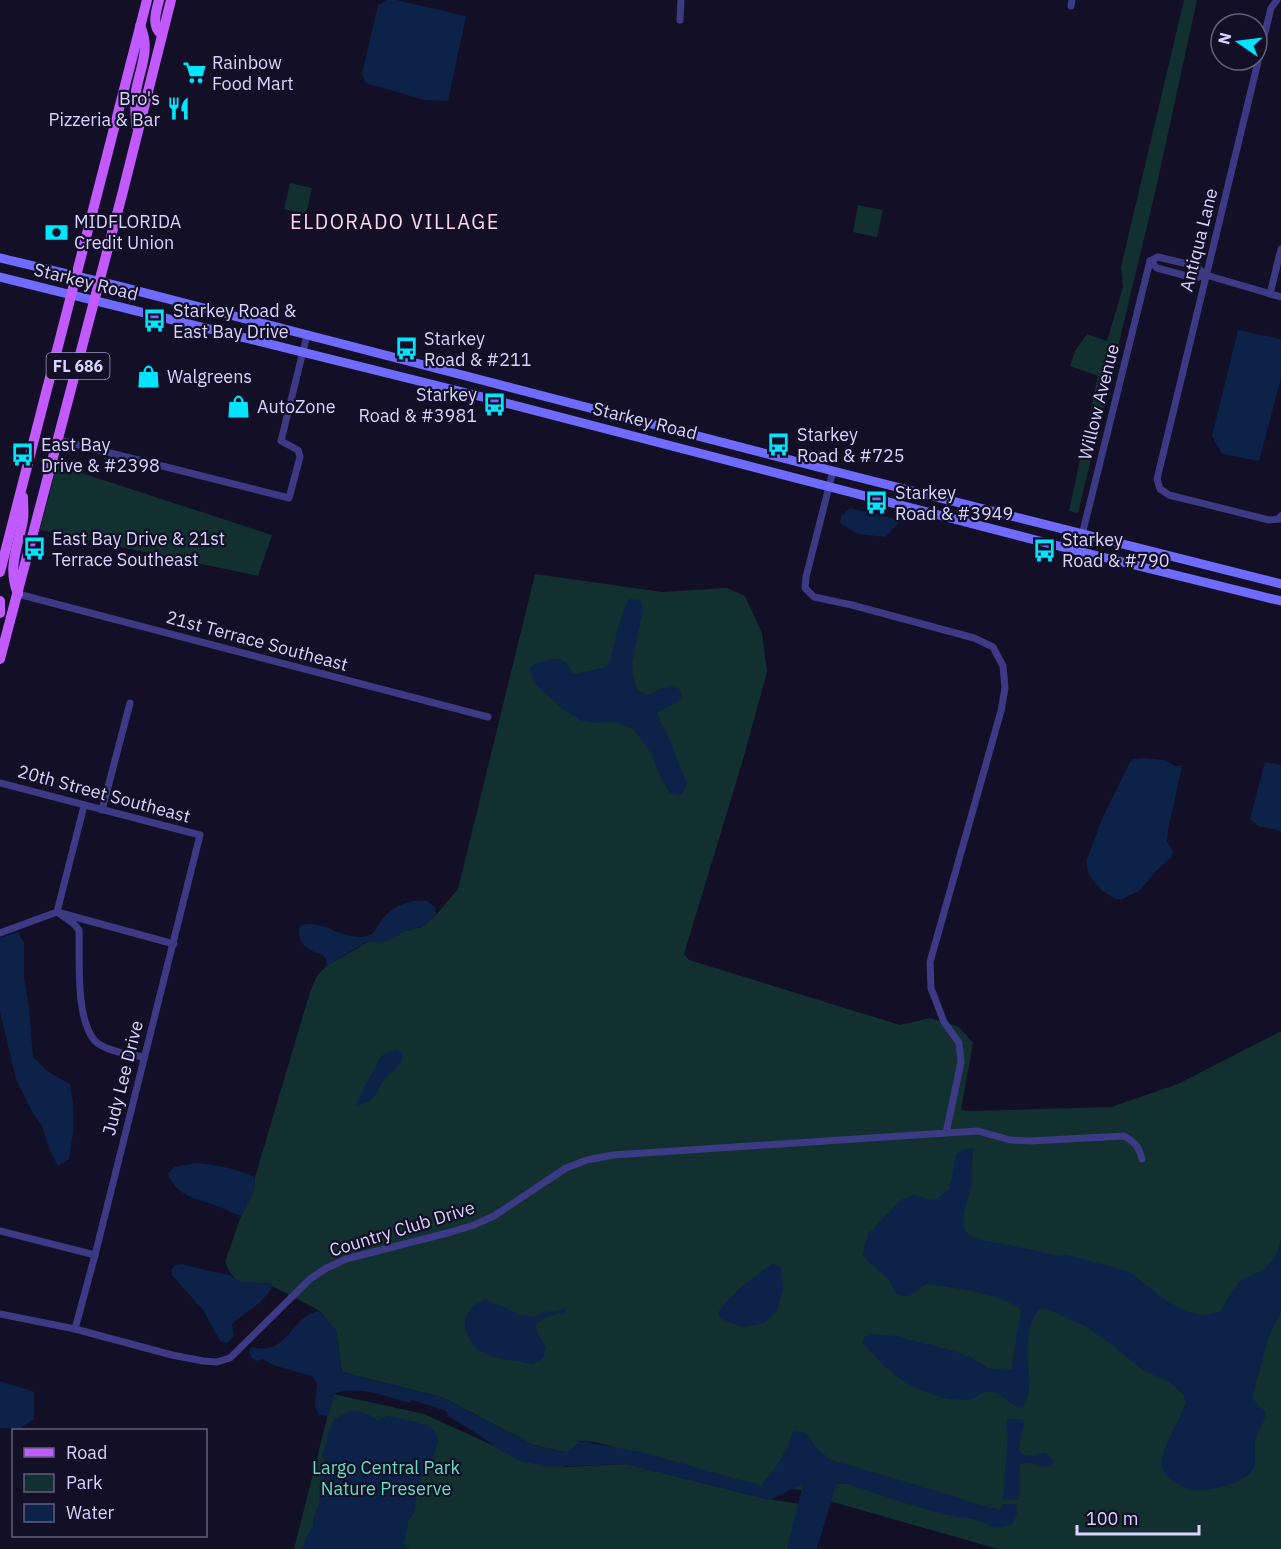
<svg xmlns="http://www.w3.org/2000/svg" width="1281" height="1549" font-family="'IBM Plex Sans',sans-serif">
  <rect width="100%" height="100%" fill="#130f26"/>
  <g fill="#12302f">
    <path d="M1184,0H1197L1155,193L1078,513L1069,511L1098,376L1070,366L1075,351L1087,334L1107,341L1123,287L1121,267Z"/>
    <path d="M290,183L312,188L306,215L284,209Z"/>
    <path d="M858,205L883,210L877,237L853,232Z"/>
    <path d="M57,465L272,535L258,576L40,530Z"/>
    <path d="M535,574L662,592L727,588L745,596L762,633L767,672L742,763L684,954L689,960L900,1025L930,1018L959,1027L973,1043L961,1110L971,1111L1111,1107L1178,1084L1281,1031V1549H998L826,1500L801,1490L753,1484L594,1442L580,1441L568,1453L533,1445L444,1398L342,1372L336,1331L320,1311L272,1286L270,1283C245,1282 236,1289 225,1262L241,1216L254,1190L255,1177L310,992L317,976L326,966L358,948L369,941L392,939L404,931L422,927L436,915L458,889Z"/>
    <path d="M333,1394L424,1414L492,1445L565,1467L627,1464L766,1499L801,1504L789,1549H294Z"/>
  </g>
  <g fill="#0c2248">
    <path d="M388,0H396L466,16L448,101L424,100L366,83L362,74L378,5Z"/>
    <path d="M1238,330L1281,339V378L1259,461L1222,454L1212,436Z"/>
    <path d="M850,508L899,520L898,524L885,537L858,534L840,523L841,516Z"/>
    <path d="M632,599H639L642,604L643,612L637,636L632,664L633,675L637,690L647,695C653,693 665,686 671,686C673,686 678,688 680,690C689,701 665,708 658,712V716L670,741L687,783L683,792L680,795L670,793L663,782L652,755L635,731L627,726L612,722L592,723L580,720L564,710L537,686L529,670C535,660 550,660 560,659L565,662L573,673H578L606,667L610,662L618,628L626,604L628,600Z"/>
    <path d="M1143,758L1163,760L1176,766H1182L1168,830L1167,841L1173,852L1170,859L1158,869L1139,891L1122,899H1116L1107,894L1100,889L1089,875L1087,868V859L1102,819L1130,762L1134,759Z"/>
    <path d="M1265,762L1281,765V831L1258,826L1250,819Z"/>
    <path d="M413,901H427L435,907L436,915L422,927L404,931L392,939L380,943L368,941L326,966V960L323,955C309,951 295,943 300,926C304,925 309,923 313,924C331,926 349,941 367,936C376,934 379,922 385,916C389,910 405,902 413,901Z"/>
    <path d="M18,932L24,943V977L29,1008L33,1057L47,1071L70,1084C76,1115 74,1129 69,1159L58,1166L50,1151L42,1126L33,1113L16,1079L0,1012V938Z"/>
    <path d="M397,1050L403,1053C403,1068 388,1073 381,1084C378,1088 378,1094 374,1097C369,1102 362,1105 356,1105L364,1088L380,1058L385,1053Z"/>
    <path d="M971,1148L973,1150L971,1186L964,1213L963,1225L966,1232L972,1237L985,1241L1004,1244L1060,1256L1067,1255L1130,1272L1165,1300L1184,1310L1201,1315L1212,1314L1221,1311L1231,1292L1241,1280L1266,1268L1276,1256L1281,1239V1312L1269,1336L1252,1398L1259,1406L1266,1412C1265,1423 1257,1431 1255,1442C1253,1454 1259,1463 1250,1473C1240,1484 1210,1491 1195,1490C1181,1488 1161,1478 1162,1463C1162,1446 1180,1420 1186,1403L1183,1394L1169,1382L1143,1370L1113,1346L1085,1326L1048,1309L1038,1310C1029,1322 1027,1341 1028,1356C1028,1372 1033,1393 1023,1407C1009,1408 1002,1389 986,1392C979,1393 974,1400 965,1400C934,1400 903,1384 881,1363C878,1360 875,1356 872,1353C868,1349 865,1348 862,1343L864,1337L871,1334L895,1336L951,1350L970,1357L988,1368L1004,1370L1011,1369L1021,1311C1010,1295 948,1287 928,1284C920,1286 916,1293 908,1296C905,1296 902,1296 899,1295C894,1292 893,1288 891,1283C887,1276 870,1264 863,1257L865,1243L869,1233L901,1200L914,1195L931,1200L937,1199L949,1189L952,1178L956,1154L964,1150Z"/>
    <path d="M196,1163C217,1165 235,1168 255,1177L254,1190L241,1216C232,1213 223,1208 214,1205C193,1197 178,1197 168,1174L174,1167Z"/>
    <path d="M773,1263L781,1268L783,1288L777,1311L764,1323L742,1327L721,1319L718,1313C732,1292 753,1278 773,1263Z"/>
    <path d="M182,1264L213,1272L230,1275L240,1282L270,1283L272,1287C261,1306 247,1310 232,1324L234,1336L227,1343L220,1341L203,1310L172,1275V1269L175,1265Z"/>
    <path d="M485,1300L502,1306L519,1315L534,1317L541,1313L566,1309V1312L548,1316L535,1325L538,1334L546,1347L543,1358L532,1364C517,1361 489,1359 477,1349C473,1347 471,1341 469,1337C460,1319 467,1307 485,1300Z"/>
    <path d="M320,1311L336,1331L342,1372L444,1398L533,1445L567,1453L580,1441L646,1453L743,1481L761,1485C777,1468 787,1451 794,1430L806,1433L816,1448L831,1460L947,1494L980,1505L1000,1510L1003,1504H1016L1017,1513L1012,1525L995,1528L976,1520L942,1514L888,1498L848,1484H836L817,1549H787L803,1484L770,1500L625,1464L548,1467L521,1461L500,1450L474,1432L448,1416L446,1411L412,1400L409,1403C383,1396 363,1386 335,1393L328,1416L319,1415L315,1406L317,1382L312,1376L276,1366L262,1359L256,1361L251,1357L249,1351L252,1347C289,1357 290,1315 320,1311Z"/>
    <path d="M0,1381L34,1392V1419L19,1429L0,1428Z"/>
    <path d="M350,1411L365,1413L378,1420L388,1416L420,1423L430,1426L437,1434L438,1442L435,1453L419,1482V1491L416,1500L414,1513L409,1519L404,1544L409,1549H300L304,1546L305,1540L313,1526V1519L319,1503V1487L322,1477L327,1468L322,1456L332,1422L337,1418Z"/>
    <path d="M1013,1418V1419H1022L1024,1421L1019,1450L1022,1454C1030,1458 1037,1453 1046,1453L1053,1461L1052,1466C1041,1470 1031,1458 1020,1465C1018,1476 1021,1488 1019,1500L1003,1499L1008,1434L1006,1427L1007,1419Z"/>
  </g>
  <g fill="none" stroke-linecap="round" stroke-linejoin="round">
    <g stroke="#3d3a85" stroke-width="7">
      <path d="M1277,0L1271,8L1157,479L1160,489L1169,495L1269,520L1279,519L1281,516"/>
      <path d="M1071,6L1072,0"/>
      <path d="M680,20L681,0"/>
      <path d="M1150,261L1157,268L1194,278L1206,275L1281,297"/>
      <path d="M1150,261L1158,257L1196,266L1206,275"/>
      <path d="M1270,294L1281,249"/>
      <path d="M59,440L289,498L300,457L298,450L281,441L307,335"/>
      <path d="M1078,551L1150,261"/>
      <path d="M18,594L488,717"/>
      <path d="M0,783L200,835L95,1255L75,1329"/>
      <path d="M84,806L57,912L74,924L79,930C80,960 75,1018 95,1041C105,1051 131,1055 144,1057"/>
      <path d="M102,810L130,703"/>
      <path d="M0,933L57,912L174,944"/>
      <path d="M946,1133L978,1131L1010,1140L1030,1141L1124,1136C1135,1142 1139,1147 1142,1159"/>
      <path d="M0,1231L95,1255"/>
      <path d="M0,1314L75,1329L172,1355L203,1361L217,1362L230,1358L310,1279L325,1269L346,1259L451,1232L474,1225L494,1216L566,1168L587,1160L613,1155L946,1133L961,1062L959,1043L944,1022L931,988L930,962L1001,711L1005,688L1003,666L993,647L974,638L852,605L814,597L805,588L806,577L833,471"/>
    </g>
    <g stroke="#6f6bff" stroke-width="9">
      <path d="M0,258L118,286L833,471L1281,584"/>
      <path d="M0,277L455,390L1078,551L1281,601"/>
    </g>
    <g stroke="#c25bff" stroke-width="10">
      <path d="M159,0C156,12 151,26 162,35"/>
      <path d="M136,125C136,114 134,102 136,91C140,68 151,49 140,26"/>
      <path d="M0,572L147,0"/>
      <path d="M18,594C7,566 18,548 23,520C24,513 23,504 23,497"/>
      <path d="M0,601V613"/>
      <path d="M0,659L122,195L171,0"/>
    </g>
  </g>
  <defs>
    <symbol id="supermarket-bare" viewBox="-9 -9 18 18"><path d="M-6-5.5h2.5l.6 2H6L4.5 2H-2.5L-4.4-4H-6ZM-1.5 3.2a1.3 1.3 0 1 0 .1 0ZM3 3.2a1.3 1.3 0 1 0 .1 0Z" fill="#00e5ff" stroke="#130f26" stroke-width="2.5" paint-order="stroke"/></symbol>
    <symbol id="restaurant-bare" viewBox="-9 -9 18 18"><path d="M-5-6h1v4h1v-4h1v4h1v-4h1v5L-1.5 .5V6h-2V.5L-5-1ZM5-6V6H3V1.5H1.5Q1.5-4 5-6Z" fill="#00e5ff" stroke="#130f26" stroke-width="2.5" paint-order="stroke"/></symbol>
    <symbol id="bank-bare" viewBox="-9 -9 18 18"><path d="M-6-4H6V4H-6ZM0-2.3a2.3 2.3 0 1 0 0 4.6a2.3 2.3 0 1 0 0-4.6Z" fill="#00e5ff" stroke="#130f26" stroke-width="2.5" paint-order="stroke"/></symbol>
    <symbol id="bus-bare" viewBox="-9 -9 18 18"><path d="M-5-6H5V4H4V6H2V4H-2V6H-4V4H-5ZM-3.5-4V0h7V-4ZM-3.5 1.2v1.5H-2V1.2ZM2 1.2v1.5H3.5V1.2Z" fill="#00e5ff" stroke="#130f26" stroke-width="2.5" paint-order="stroke"/></symbol>
    <symbol id="shop-bare" viewBox="-9 -9 18 18"><path d="M-5-2.5h2.3a2.7 3.5 0 0 1 5.4 0H5L5.5 6h-11ZM-1.5-2.5h3a1.5 2.3 0 0 0-3 0Z" fill="#00e5ff" stroke="#130f26" stroke-width="2.5" paint-order="stroke"/></symbol>
  </defs>
  <g fill-rule="evenodd">
    <use href="#supermarket-bare" x="178" y="56" width="33" height="33"/>
    <use href="#restaurant-bare" x="162" y="92" width="33" height="33"/>
    <use href="#bank-bare" x="40" y="216" width="33" height="33"/>
    <use href="#bus-bare" x="138" y="304" width="33" height="33"/>
    <use href="#bus-bare" x="390" y="332" width="33" height="33"/>
    <use href="#shop-bare" x="132" y="360" width="33" height="33"/>
    <use href="#bus-bare" x="478" y="388" width="33" height="33"/>
    <use href="#shop-bare" x="222" y="390" width="33" height="33"/>
    <use href="#bus-bare" x="762" y="428" width="33" height="33"/>
    <use href="#bus-bare" x="6" y="438" width="33" height="33"/>
    <use href="#bus-bare" x="860" y="486" width="33" height="33"/>
    <use href="#bus-bare" x="18" y="532" width="33" height="33"/>
    <use href="#bus-bare" x="1028" y="534" width="33" height="33"/>
  </g>
  <g text-anchor="middle" stroke-width="4.5" stroke-linejoin="round" paint-order="stroke">
    <rect fill="#130f26" stroke="#9e99be" stroke-width="1.5" x="46.5" y="353" width="63" height="26" rx="4.5"/>
    <g font-size="16" font-weight="bold" fill="#d9d4ff">
      <text x="78" y="372">FL 686</text>
    </g>
    <g font-size="18" fill="#d9d4ff" stroke="#130f26" text-anchor="start">
      <text x="212" y="69">Rainbow<tspan x="212" dy="21">Food Mart</tspan></text>
      <text x="160" y="105" text-anchor="end">Bro's<tspan x="160" dy="21">Pizzeria &amp; Bar</tspan></text>
      <text x="74" y="228">MIDFLORIDA<tspan x="74" dy="21">Credit Union</tspan></text>
      <text x="173" y="317">Starkey Road &amp;<tspan x="173" dy="21">East Bay Drive</tspan></text>
      <text x="424" y="345">Starkey<tspan x="424" dy="21">Road &amp; #211</tspan></text>
      <text x="167" y="383">Walgreens</text>
      <text x="477" y="401" text-anchor="end">Starkey<tspan x="477" dy="21">Road &amp; #3981</tspan></text>
      <text x="257" y="413">AutoZone</text>
      <text x="797" y="441">Starkey<tspan x="797" dy="21">Road &amp; #725</tspan></text>
      <text x="41" y="451">East Bay<tspan x="41" dy="21">Drive &amp; #2398</tspan></text>
      <text x="895" y="499">Starkey<tspan x="895" dy="21">Road &amp; #3949</tspan></text>
      <text x="52" y="545">East Bay Drive &amp; 21st<tspan x="52" dy="21">Terrace Southeast</tspan></text>
      <text x="1062" y="546">Starkey<tspan x="1062" dy="21">Road &amp; #790</tspan></text>
    </g>
    <g font-size="18" fill="#d9d4ff" stroke="#130f26">
      <text transform="translate(1199 240) rotate(-76)" y="6">Antiqua Lane</text>
      <text transform="translate(86 282) rotate(14)" y="6">Starkey Road</text>
      <text transform="translate(1099 402) rotate(-76)" y="6">Willow Avenue</text>
      <text transform="translate(645 421) rotate(14)" y="6">Starkey Road</text>
      <text transform="translate(257 641) rotate(15)" y="6">21st Terrace Southeast</text>
      <text transform="translate(104 794) rotate(15)" y="6">20th Street Southeast</text>
      <text transform="translate(123 1078) rotate(-76)" y="6">Judy Lee Drive</text>
      <text transform="translate(402 1229) rotate(-17)" y="6">Country Club Drive</text>
    </g>
    <g font-size="18" fill="#5fe0c0" stroke="#130f26">
      <text x="386" y="1474">Largo Central Park<tspan x="386" dy="21">Nature Preserve</tspan></text>
    </g>
    <g font-size="20" letter-spacing="1.5" fill="#ffd6f0" stroke="#130f26">
      <text x="395" y="229">ELDORADO VILLAGE</text>
    </g>
  </g>
  <rect x="12" y="1429" width="195" height="108" fill="#130f26" stroke="#625e7d" stroke-width="1.5"/>
  <rect x="24" y="1448" width="30" height="9" fill="#c25bff" stroke="#625e7d" stroke-width="1.5"/>
  <text x="66" y="1459" font-size="18" fill="#d9d4ff">Road</text>
  <rect x="24" y="1474" width="30" height="18" fill="#12302f" stroke="#625e7d" stroke-width="1.5"/>
  <text x="66" y="1489" font-size="18" fill="#d9d4ff">Park</text>
  <rect x="24" y="1504" width="30" height="18" fill="#0c2248" stroke="#625e7d" stroke-width="1.5"/>
  <text x="66" y="1519" font-size="18" fill="#d9d4ff">Water</text>
  <g transform="translate(1239 42) rotate(284)"><circle r="28" fill="#130f26" stroke="#625e7d" stroke-width="1.5"/>
  <path d="M0-4.5L10 22L0 15L-10 22Z" fill="#00e5ff"/>
  <text y="-9" font-size="16" font-weight="bold" text-anchor="middle" fill="#d9d4ff">N</text>
  </g>
  <path d="M1077 1525v9h122v-9" fill="none" stroke="#d9d4ff" stroke-width="3"/>
  <text x="1086" y="1525" font-size="18" fill="#d9d4ff" stroke="#130f26" stroke-width="4.5" paint-order="stroke">100 m</text>
</svg>
